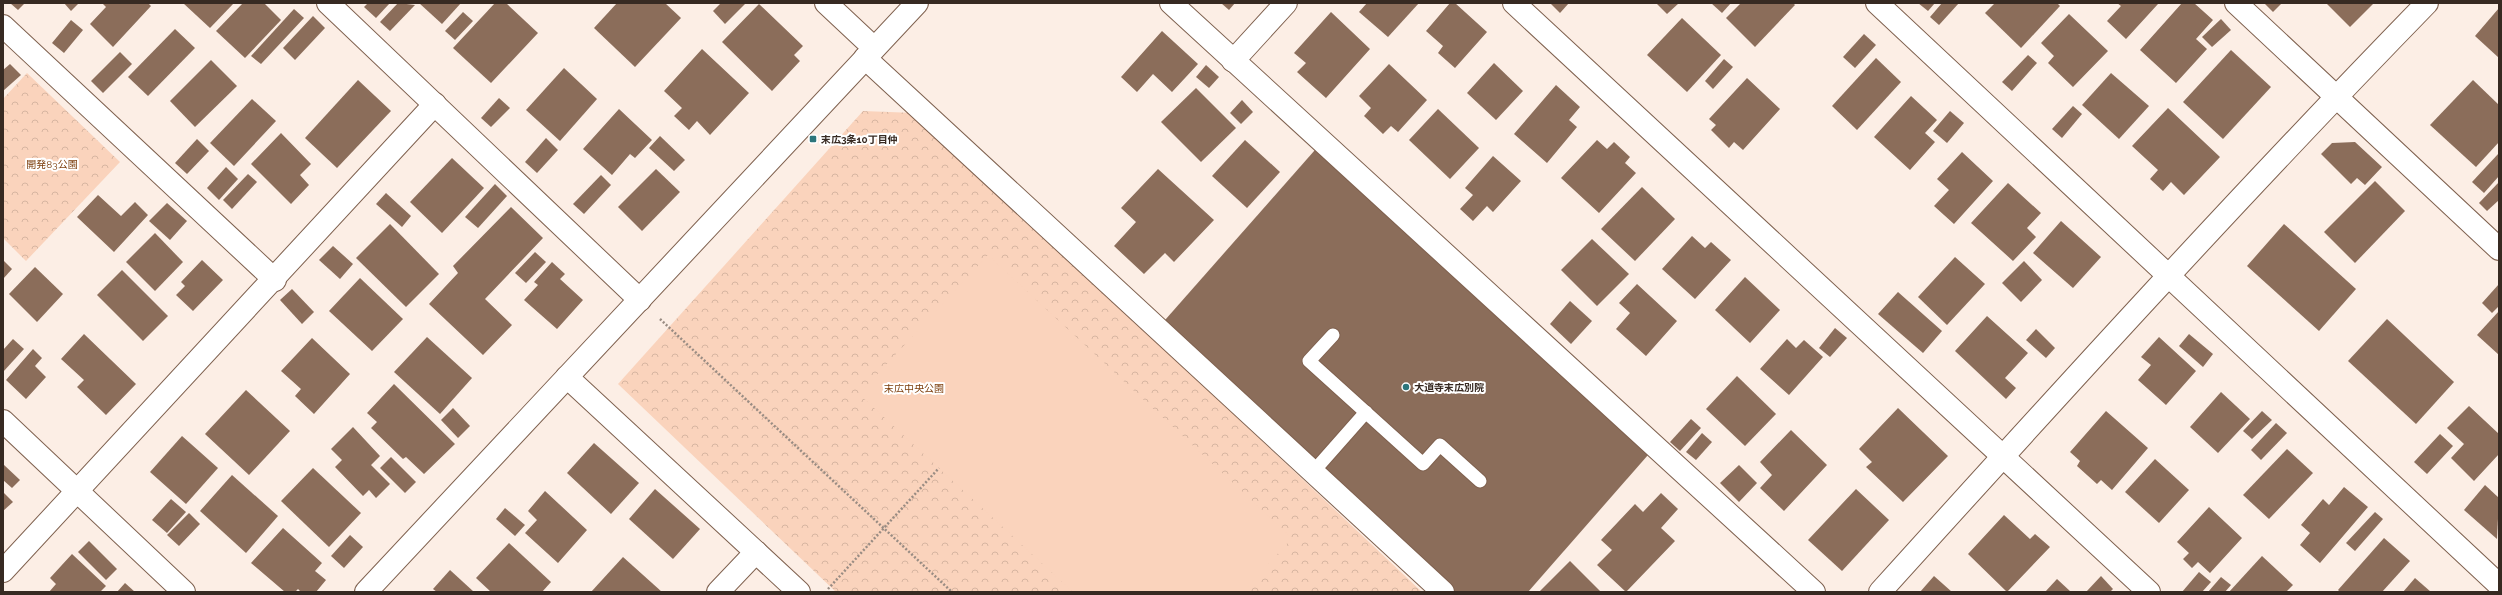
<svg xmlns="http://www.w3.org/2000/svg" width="2502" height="595" font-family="Raleway,'Noto Sans JP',sans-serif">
  <defs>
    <pattern id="forest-crowns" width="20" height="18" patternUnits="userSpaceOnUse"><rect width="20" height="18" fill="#fad3bc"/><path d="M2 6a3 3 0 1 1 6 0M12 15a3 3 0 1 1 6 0" fill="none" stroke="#d7b5a1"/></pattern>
  </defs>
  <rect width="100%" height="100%" fill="#fceee5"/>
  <g fill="url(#forest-crowns)">
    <path d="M27,73L120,162L26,261L3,238V99Z"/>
    <path d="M863,111L915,113L1422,592H836L618,384Z"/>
  </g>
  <path fill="#fad3bc" d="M988,255L1292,538L1243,592H1073L859,394Z"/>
  <g fill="#8b6d5a">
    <path d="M10,3H25L18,10Z"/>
    <path d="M64,3H79L71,11Z"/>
    <path d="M102,3H148L151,6L113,47L90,24L106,7Z"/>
    <path d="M183,3H234L210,28Z"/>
    <path d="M243,3H264L281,20L245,58L216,31Z"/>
    <path d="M368,3H390L376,18L364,7Z"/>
    <path d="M398,3L415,5L390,31L380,22Z"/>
    <path d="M419,3H461L442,24Z"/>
    <path d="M495,3H506L538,33L491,83L453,48Z"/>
    <path d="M617,3H665L681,18L635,67L594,28Z"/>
    <path d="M721,3H746L725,24L713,11Z"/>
    <path d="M1221,3H1235L1229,10Z"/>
    <path d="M1367,3H1419L1388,37L1359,12Z"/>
    <path d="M1450,3H1455L1487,32L1455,68L1438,53L1443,46L1426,31Z"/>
    <path d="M1550,3H1569L1560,13Z"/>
    <path d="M1656,3H1679L1667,14Z"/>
    <path d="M1711,3H1731L1722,13Z"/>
    <path d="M1741,3H1793L1795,5L1755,47L1726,18Z"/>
    <path d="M1918,3H1935L1928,11Z"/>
    <path d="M1942,3H1959L1939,25L1930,17Z"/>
    <path d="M1995,3H2057L2060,6L2021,48L1985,13Z"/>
    <path d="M2117,3H2157L2158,4L2126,39L2107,21L2121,6Z"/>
    <path d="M2182,3H2194L2213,20L2196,39L2207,49L2176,83L2140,50Z"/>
    <path d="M2264,3H2282L2273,12Z"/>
    <path d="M2326,3H2374L2350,27Z"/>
    <path d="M759,4L803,46L794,55L800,61L772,91L722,42Z"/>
    <path d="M2499,8V58L2475,36Z"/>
    <path d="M294,9L304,18L261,64L251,56Z"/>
    <path d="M463,12L473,21L455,40L445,31Z"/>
    <path d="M1331,12L1370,49L1326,98L1297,72L1306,63L1294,53Z"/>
    <path d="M2069,14L2108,51L2073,87L2048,63L2054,56L2041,43Z"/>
    <path d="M313,16L325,28L295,60L283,48Z"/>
    <path d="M1682,18L1721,55L1687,92L1647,55Z"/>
    <path d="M2221,19L2231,30L2212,47L2202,37Z"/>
    <path d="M71,20L83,30L64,53L52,43Z"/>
    <path d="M175,29L195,48L148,96L128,77Z"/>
    <path d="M1162,31L1198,64L1172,92L1153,74L1137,92L1121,77Z"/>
    <path d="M1864,34L1876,45L1855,68L1843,57Z"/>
    <path d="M702,49L749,93L710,135L697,121L689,130L674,116L682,108L664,91Z"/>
    <path d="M2231,50L2271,87L2223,139L2183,102Z"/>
    <path d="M120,52L132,64L103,93L91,81Z"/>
    <path d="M2028,55L2037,63L2012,91L2002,82Z"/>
    <path d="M1876,58L1901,82L1857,130L1832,106Z"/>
    <path d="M1724,59L1733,67L1713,89L1705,81Z"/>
    <path d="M211,60L237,86L195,127L170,101Z"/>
    <path d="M1494,63L1523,91L1496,120L1467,93Z"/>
    <path d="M10,64L21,75L3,91V70Z"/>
    <path d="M1389,64L1427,100L1398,132L1391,126L1383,134L1364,116L1371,108L1359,96Z"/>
    <path d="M1206,65L1219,77L1209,88L1196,77Z"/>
    <path d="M564,68L597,99L560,141L526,110Z"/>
    <path d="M2111,73L2149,106L2119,139L2082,105Z"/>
    <path d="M1747,78L1780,109L1743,150L1734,142L1729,148L1711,130L1716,125L1709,119Z"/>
    <path d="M358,80L391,111L337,168L305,138Z"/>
    <path d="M2473,80L2499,105V142L2476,167L2430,125Z"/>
    <path d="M1556,85L1580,107L1569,120L1577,127L1547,163L1514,134Z"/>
    <path d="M1196,88L1236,128L1201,162L1161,122Z"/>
    <path d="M1911,96L1937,120L1925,133L1935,142L1910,170L1874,137Z"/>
    <path d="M499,98L510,108L491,127L481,118Z"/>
    <path d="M252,99L276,121L234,166L210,143Z"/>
    <path d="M1242,100L1253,112L1241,124L1230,113Z"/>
    <path d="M2073,106L2082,114L2062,138L2052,129Z"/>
    <path d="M2168,108L2220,157L2184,195L2171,182L2163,191L2150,179L2158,170L2132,146Z"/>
    <path d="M619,109L652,140L635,158L630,154L612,175L583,149Z"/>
    <path d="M1438,109L1479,148L1450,179L1409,140Z"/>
    <path d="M1950,111L1964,123L1947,143L1933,131Z"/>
    <path d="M281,133L311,164L300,175L309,185L291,204L251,164Z"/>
    <path d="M660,136L685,160L674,171L649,148Z"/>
    <path d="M546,138L558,150L537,173L525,162Z"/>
    <path d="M197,139L209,151L187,174L175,163Z"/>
    <path d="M1245,140L1280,172L1247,208L1212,176Z"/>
    <path d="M1597,140L1607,149L1614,142L1630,157L1625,163L1636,173L1599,213L1561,178Z"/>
    <path d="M1322,142L1655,447L1528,592H1443L1158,328Z"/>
    <path d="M2355,142L2382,167L2365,185L2357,178L2351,184L2321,154L2332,143Z"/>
    <path d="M1962,152L1993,181L1954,224L1934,206L1949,190L1937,179Z"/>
    <path d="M2499,153V176L2484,193L2472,182Z"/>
    <path d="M1493,156L1521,181L1493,212L1487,206L1473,221L1460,209L1473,195L1465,188Z"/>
    <path d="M452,158L484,188L442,233L410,202Z"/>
    <path d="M226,167L238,179L219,200L207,188Z"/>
    <path d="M656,169L680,192L642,231L618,207Z"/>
    <path d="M1158,169L1214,220L1174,262L1165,253L1144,274L1114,246L1136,222L1121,208Z"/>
    <path d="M248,174L257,182L232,209L223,200Z"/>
    <path d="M601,175L611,185L584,214L573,204Z"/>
    <path d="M2375,181L2405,211L2355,263L2324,232Z"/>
    <path d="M2499,182V200L2487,211L2479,203Z"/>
    <path d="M2008,183L2041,213L2027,228L2036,237L2013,261L1971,223Z"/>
    <path d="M495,184L507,196L478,228L465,217Z"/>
    <path d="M1642,187L1675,219L1635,261L1601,229Z"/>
    <path d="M386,193L411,216L402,227L376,204Z"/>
    <path d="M98,195L121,216L135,202L148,215L114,252L77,217Z"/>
    <path d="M167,203L187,221L170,240L149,221Z"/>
    <path d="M511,207L543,238L485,299L512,325L483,355L429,304L458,273L453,266Z"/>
    <path d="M2061,221L2101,257L2073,288L2033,253Z"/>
    <path d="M390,224L439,274L406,307L356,258Z"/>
    <path d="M2284,224L2356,289L2319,331L2247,266Z"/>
    <path d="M155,233L183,262L155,291L126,262Z"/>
    <path d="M1692,236L1705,248L1711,242L1731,260L1695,299L1662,269Z"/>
    <path d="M1592,239L1629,274L1597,306L1561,270Z"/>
    <path d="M333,246L353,264L340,279L319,260Z"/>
    <path d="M535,252L546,262L526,283L515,273Z"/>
    <path d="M1955,257L1985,284L1947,325L1918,297Z"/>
    <path d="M3,260L12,269L3,279Z"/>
    <path d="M202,260L223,280L193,311L176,295L185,286L181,282Z"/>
    <path d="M2024,261L2042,280L2021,302L2002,283Z"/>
    <path d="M552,262L565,274L560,279L583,300L557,329L524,300L538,285L534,282Z"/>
    <path d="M35,267L63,294L37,322L9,294Z"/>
    <path d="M122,270L168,316L143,341L97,295Z"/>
    <path d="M1745,277L1780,310L1750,343L1715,310Z"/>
    <path d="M360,278L403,319L372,351L329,311Z"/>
    <path d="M1637,284L1677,321L1646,356L1616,329L1630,313L1619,303Z"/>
    <path d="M2499,284V306L2492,313L2482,303Z"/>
    <path d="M292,289L314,312L302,324L280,300Z"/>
    <path d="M1898,292L1942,331L1923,353L1878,314Z"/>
    <path d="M1570,301L1592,321L1571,344L1550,324Z"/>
    <path d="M2499,311V355L2477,335Z"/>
    <path d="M1987,316L2028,353L2005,378L2016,388L2006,399L1955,351Z"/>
    <path d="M2387,319L2454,382L2416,424L2348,361Z"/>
    <path d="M1835,328L1847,338L1830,357L1819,348Z"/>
    <path d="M2036,329L2055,348L2046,358L2026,340Z"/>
    <path d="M84,334L136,384L106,415L77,387L84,380L61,359Z"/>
    <path d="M2189,334L2213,354L2203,367L2179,346Z"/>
    <path d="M427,337L472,378L440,414L394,372Z"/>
    <path d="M2159,337L2196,371L2166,405L2138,380L2151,365L2141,357Z"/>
    <path d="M312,338L350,374L314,414L295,396L301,389L281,371Z"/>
    <path d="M13,339L24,349L3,372V350Z"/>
    <path d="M1787,339L1796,348L1804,340L1823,357L1789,395L1760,369Z"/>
    <path d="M33,349L42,358L35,366L46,377L26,399L6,380Z"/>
    <path d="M1737,376L1776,414L1745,446L1706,409Z"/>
    <path d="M394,384L455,444L424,474L406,457L403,459L371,428L377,422L367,413Z"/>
    <path d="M246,390L290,431L249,475L205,434Z"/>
    <path d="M2221,392L2250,419L2218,453L2190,427Z"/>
    <path d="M2469,406L2499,434V454L2474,481L2451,458L2464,444L2447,428Z"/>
    <path d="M453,408L470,426L458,438L441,420Z"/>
    <path d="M1898,408L1948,456L1903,502L1866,467L1872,462L1859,449Z"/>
    <path d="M2106,411L2148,448L2112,490L2101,480L2097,484L2077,466L2080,461L2070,452Z"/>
    <path d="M2262,411L2272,420L2252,439L2243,431Z"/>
    <path d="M1691,419L1701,428L1680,451L1670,442Z"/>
    <path d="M2276,423L2287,433L2261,460L2251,450Z"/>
    <path d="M353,427L380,456L371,465L390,484L376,498L369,490L363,496L335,467L342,460L331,449Z"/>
    <path d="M1791,430L1827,465L1784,511L1760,488L1772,475L1760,462Z"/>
    <path d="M1702,433L1712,442L1696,460L1686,452Z"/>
    <path d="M2440,434L2453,446L2427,474L2414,462Z"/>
    <path d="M182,436L218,468L186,504L150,472Z"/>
    <path d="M594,443L639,483L611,514L567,473Z"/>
    <path d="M2287,449L2313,473L2269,519L2243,495Z"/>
    <path d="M391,457L416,482L405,493L380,468Z"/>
    <path d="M2155,459L2189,490L2159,523L2125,492Z"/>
    <path d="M3,464L20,480L12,488L3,480Z"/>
    <path d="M1739,465L1757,483L1739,502L1720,483Z"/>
    <path d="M313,468L361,513L329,547L281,501Z"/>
    <path d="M232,475L278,516L246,553L200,511Z"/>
    <path d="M2485,485L2499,498L2497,539L2464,510Z"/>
    <path d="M2344,487L2368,507L2320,563L2300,545L2310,533L2301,525L2323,499L2329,505Z"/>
    <path d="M655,489L700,529L673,559L629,519Z"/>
    <path d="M1856,489L1889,520L1842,571L1808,540Z"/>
    <path d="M545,491L587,530L558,563L525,533L537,520L528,511Z"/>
    <path d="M3,492L13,502L3,511Z"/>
    <path d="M1661,493L1678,509L1661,528L1675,541L1626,592L1597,565L1612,550L1601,540L1635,504L1643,512Z"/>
    <path d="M171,499L186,512L167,533L152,520Z"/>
    <path d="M2209,507L2242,538L2210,573L2198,562L2192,568L2183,559L2189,553L2177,542Z"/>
    <path d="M505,508L525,525L515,536L496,519Z"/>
    <path d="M2375,512L2383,519L2355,551L2346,543Z"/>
    <path d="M189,513L200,524L179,546L167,535Z"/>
    <path d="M2004,515L2030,539L2035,534L2050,547L2007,592L1968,554Z"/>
    <path d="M283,528L322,563L315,571L326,580L316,592H301L298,589L295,592H285L251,563Z"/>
    <path d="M350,535L363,547L344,568L331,556Z"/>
    <path d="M2384,538L2410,561L2382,592H2340L2338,590Z"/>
    <path d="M89,541L117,569L106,580L78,552Z"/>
    <path d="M509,543L551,582L542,592H491L476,578Z"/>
    <path d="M72,554L106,586L100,592H49L56,584L50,578Z"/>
    <path d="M2262,556L2293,585L2286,592H2229Z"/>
    <path d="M623,557L662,592H591Z"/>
    <path d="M1570,561L1601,592H1539Z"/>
    <path d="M450,570L474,592H437L433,589Z"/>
    <path d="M2199,572L2211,582L2202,592H2182Z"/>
    <path d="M1934,576L1952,592H1920Z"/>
    <path d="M2101,576L2113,589L2110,592H2086Z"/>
    <path d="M2221,577L2231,585L2225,592H2208Z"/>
    <path d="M2415,578L2431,592H2403Z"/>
    <path d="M2057,579L2071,592H2045Z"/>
    <path d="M125,583L135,592H117Z"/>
  </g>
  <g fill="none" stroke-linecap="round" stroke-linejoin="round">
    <defs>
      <g id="service">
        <path d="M1333,335L1309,361L1423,464L1440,445L1480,481"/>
        <path d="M1313,472L1366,412"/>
      </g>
      <g id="minor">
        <path d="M328,3L640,300"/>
        <path d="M826,3L874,48"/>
        <path d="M1171,3L1814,592"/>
        <path d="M1514,3L2149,592"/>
        <path d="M1877,3L2499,585"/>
        <path d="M2236,3L2499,249"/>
        <path d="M3,26L275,280"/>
        <path d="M865,58L1443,592"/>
        <path d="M1233,61L1286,3"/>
        <path d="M567,377L799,592"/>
        <path d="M3,421L184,592"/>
        <path d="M3,571L435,104"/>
        <path d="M366,592L917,3"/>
        <path d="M718,592L756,552"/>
        <path d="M1880,592C2060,393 2240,195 2427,3"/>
      </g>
    </defs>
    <use href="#service" stroke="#7f614f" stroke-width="15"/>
    <use href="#minor" stroke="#7f614f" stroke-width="24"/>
    <g stroke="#998c83" stroke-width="2.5" stroke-dasharray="2 2" stroke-linecap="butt">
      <path d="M660,319L952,592"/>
      <path d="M828,589L939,468"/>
    </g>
    <use href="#service" stroke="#fff" stroke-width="13"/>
    <use href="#minor" stroke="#fff" stroke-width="22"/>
  </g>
  <g fill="#2c757b" stroke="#fff" stroke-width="1.5">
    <rect x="809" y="135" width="8" height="8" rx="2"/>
    <circle cx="1406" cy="387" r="4"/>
  </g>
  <g text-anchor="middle" stroke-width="4" stroke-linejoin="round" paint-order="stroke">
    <g font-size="10" font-weight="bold" fill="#372a22" stroke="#fff" text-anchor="start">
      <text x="821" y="143">末広3条10丁目仲</text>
      <text x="1414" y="391">大道寺末広別院</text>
    </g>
    <g font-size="10" fill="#7c3e0c" stroke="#fff">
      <text x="52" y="168">開発83公園</text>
      <text x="914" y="392">末広中央公園</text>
    </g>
  </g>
  <rect width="2502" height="595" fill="none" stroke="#372a22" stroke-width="8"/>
</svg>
